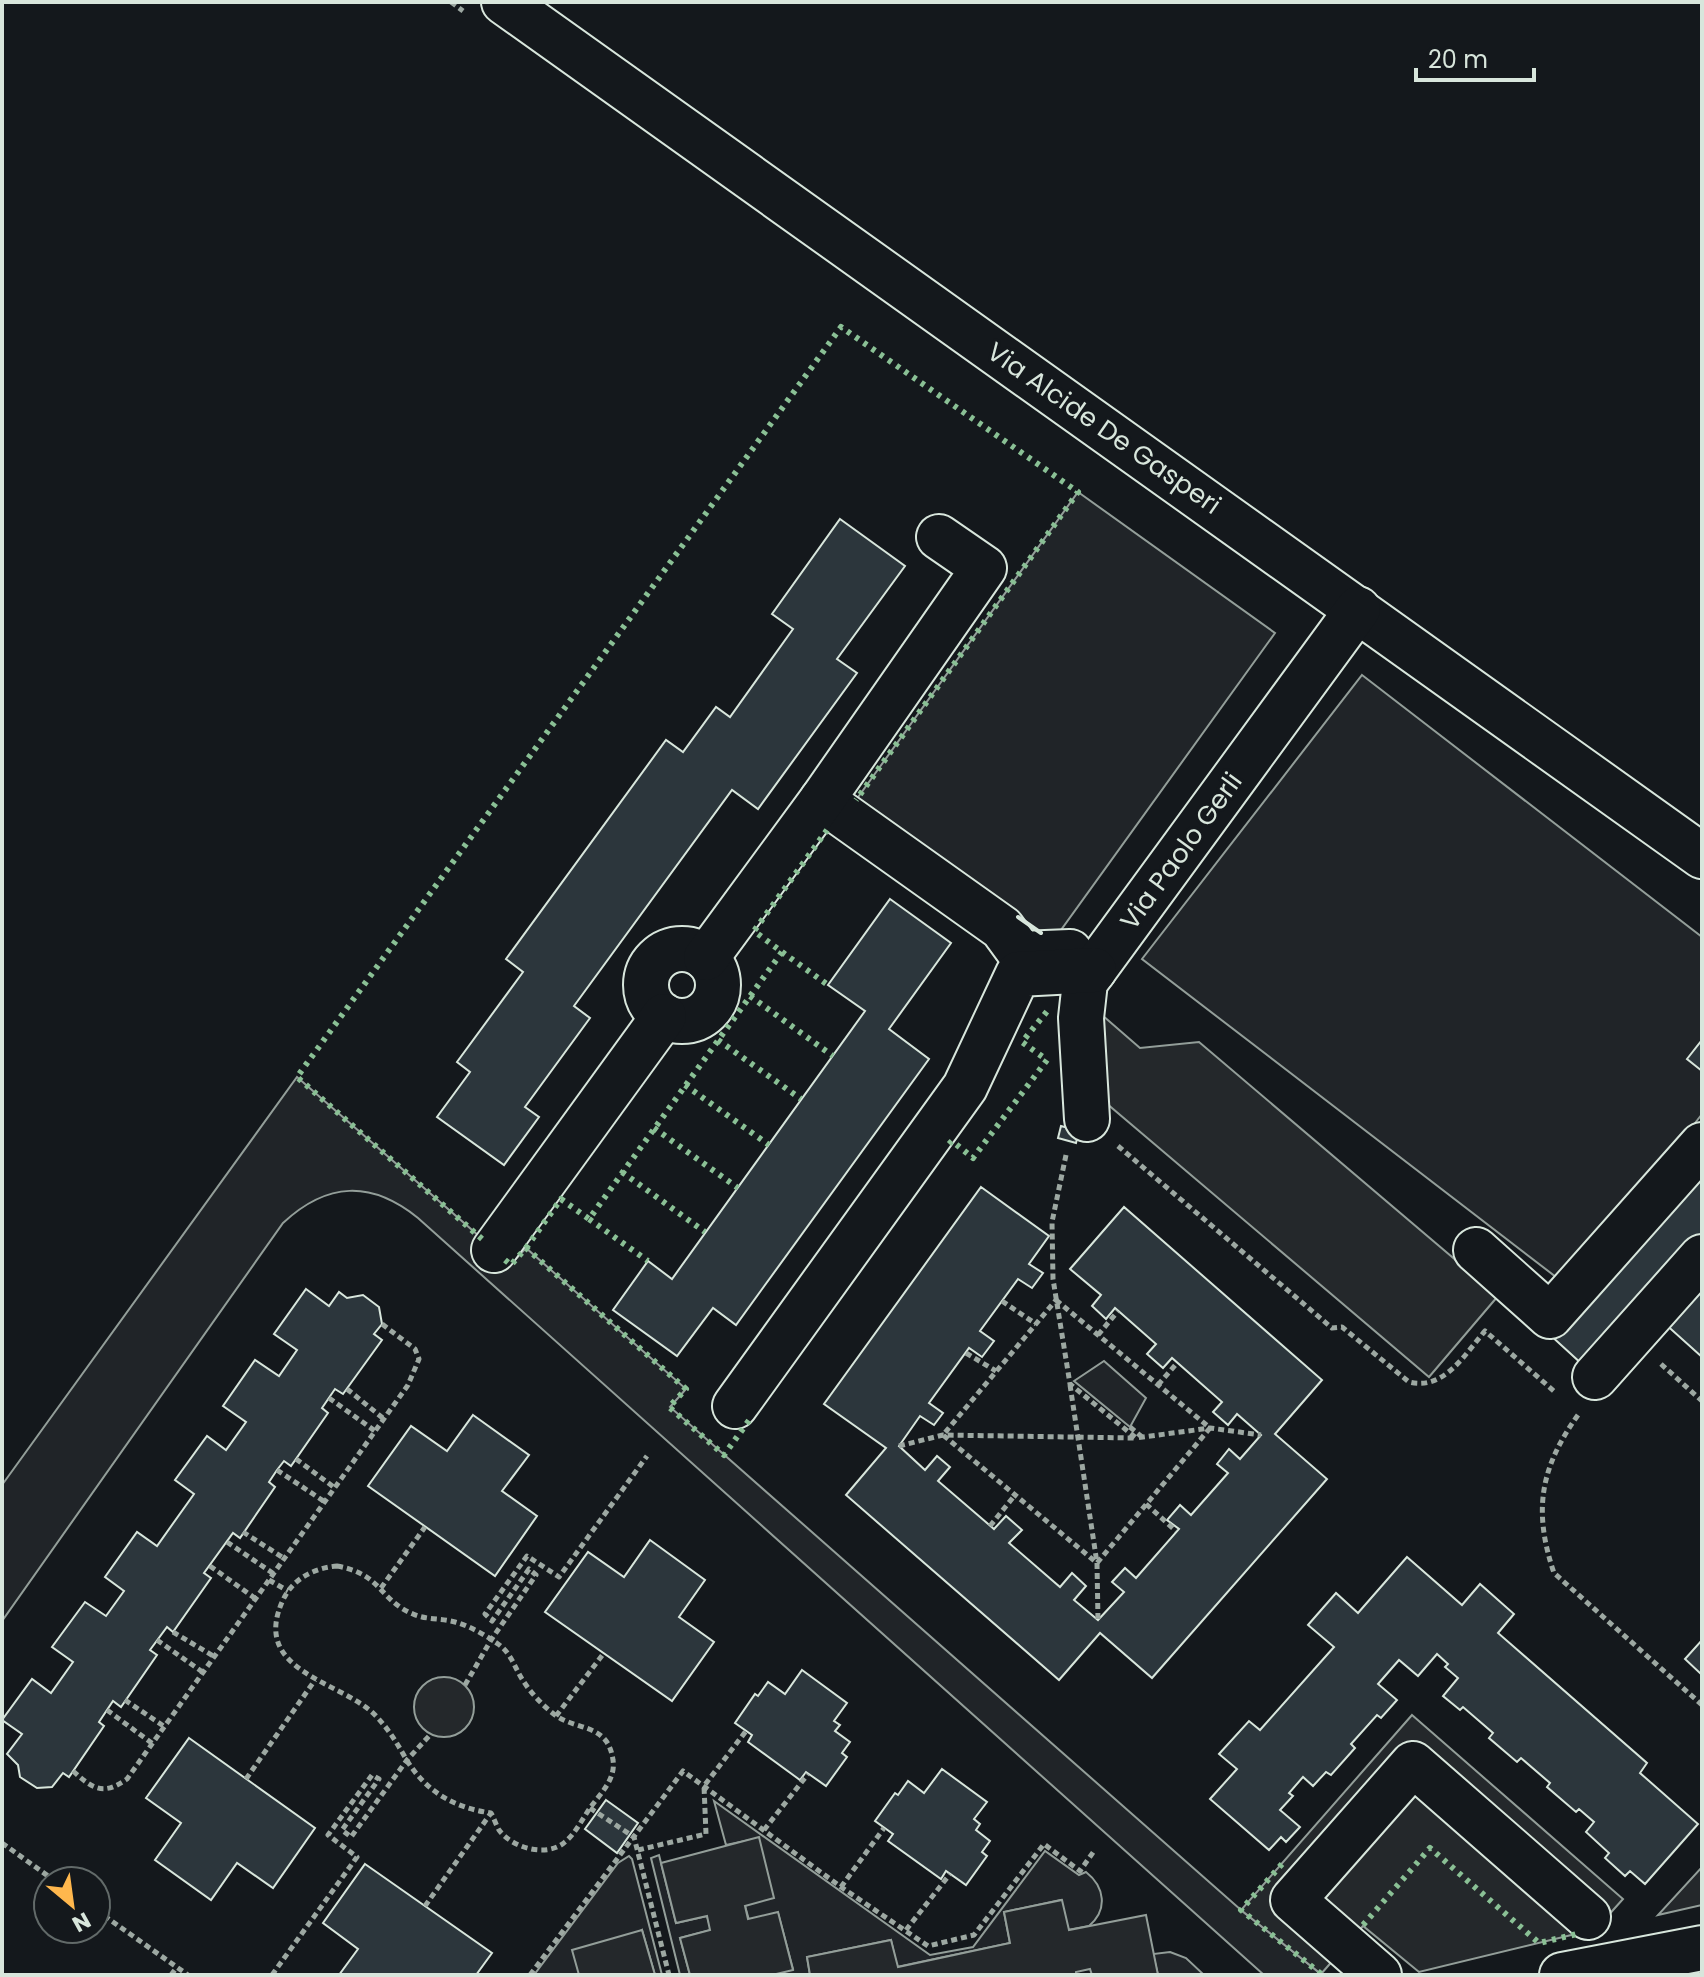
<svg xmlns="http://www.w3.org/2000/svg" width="1704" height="1977" font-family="Poppins,sans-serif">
  <rect width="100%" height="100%" fill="#14181c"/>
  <g fill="#202428" stroke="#939e99" stroke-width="2">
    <path d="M1078,492L1275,633L1053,941L856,800Z"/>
    <path d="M1362,675L1702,937V1114L1569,1287L1142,959Z"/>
    <path d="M297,1077L511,1264L526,1248L686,1389L670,1407L1241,1910L1321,1974L1264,1975L418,1218C371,1180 327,1182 283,1223L2,1621V1485Z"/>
    <path d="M1104,1361L1146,1398L1130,1427L1074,1381Z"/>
    <path d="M714,1801L930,1955L973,1947L1045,1851L1079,1875L1086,1872C1105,1887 1108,1910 1089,1926L1068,1930L1061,1900L1004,1912L1010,1943L897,1967L891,1940L807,1957L810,1975H772L793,1969L778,1913L749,1920L745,1906L759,1838L726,1845Z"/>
    <path d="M659,1855L676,1923L707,1916L711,1930L680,1938L690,1975H680L651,1858Z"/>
    <path d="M629,1856L632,1859L662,1975H655L642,1930L579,1975H534L618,1863Z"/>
    <path d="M1170,1952L1186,1958L1203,1974L1158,1975L1153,1954Z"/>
  </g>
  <g fill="#24282b" stroke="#939e99" stroke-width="2">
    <path d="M1102,1015L1140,1048L1199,1042L1498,1296L1429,1377L1099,1097Z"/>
    <circle cx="444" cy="1707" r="30"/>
    <path d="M1412,1715L1623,1899L1596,1929L1419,1972L1363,1926L1321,1974L1241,1910Z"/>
    <path d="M759,1837L774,1898L745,1906L748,1919L778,1912L793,1970L772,1975H690L680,1938L710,1930L707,1916L676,1923L661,1863Z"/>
    <path d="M1702,1867V1905L1658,1915Z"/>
    <path d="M1062,1900L1069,1930L1146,1915L1158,1975H1092L1090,1969L1076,1972V1975H810L807,1957L891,1940L898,1967L1010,1943L1004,1912Z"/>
    <path d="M642,1930L655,1975H579L572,1950Z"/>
  </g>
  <g fill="#2c363c" stroke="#d8e6dc" stroke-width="2">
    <path d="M840,519L905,566L837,659L857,673L758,809L732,790L574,1006L590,1018L525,1107L539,1117L504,1165L437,1117L470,1072L457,1062L523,972L506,959L666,740L683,752L716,707L730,717L793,629L772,614Z"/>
    <path d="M890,899L951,943L889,1029L929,1059L736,1325L713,1308L677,1356L613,1310L648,1261L672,1279L865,1011L828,985Z"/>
    <path d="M1702,1040V1071L1687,1059Z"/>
    <path d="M1061,1126L1079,1131L1076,1143L1058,1138Z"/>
    <path d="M1702,1166V1233L1583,1365L1549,1334Z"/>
    <path d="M981,1187L1049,1236L1029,1264L1043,1273L1032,1288L1018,1279L980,1331L994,1341L982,1357L969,1348L929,1403L943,1413L934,1425L920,1416L899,1446L925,1470L937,1456L950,1467L938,1481L994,1529L1006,1516L1022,1530L1009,1543L1060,1587L1072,1573L1086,1586L1074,1600L1098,1620L1124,1592L1112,1582L1125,1568L1136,1578L1179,1529L1167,1520L1180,1505L1191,1515L1228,1473L1217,1464L1229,1449L1240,1459L1261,1435L1237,1414L1228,1425L1213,1412L1222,1402L1172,1358L1163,1368L1147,1354L1156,1344L1115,1308L1106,1319L1092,1306L1101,1295L1070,1269L1124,1207L1322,1380L1275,1434L1327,1479L1152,1678L1100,1633L1059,1680L846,1495L886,1448L824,1404Z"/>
    <path d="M1702,1279V1357L1663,1322Z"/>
    <path d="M306,1289L329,1306L339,1292L347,1298L363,1295L379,1307L382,1324L374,1334L382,1340L343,1394L335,1389L322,1408L328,1413L291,1466L284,1461L277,1470L269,1482L275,1487L240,1538L233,1533L204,1573L211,1578L173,1632L167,1627L150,1650L157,1655L121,1707L113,1701L99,1722L104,1726L69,1777L63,1773L52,1787L37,1788L20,1777L18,1765L7,1754L22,1734L2,1720L32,1679L51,1693L73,1662L52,1647L85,1602L106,1616L124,1591L105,1577L137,1532L157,1546L194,1494L175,1480L207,1436L226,1450L246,1422L223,1406L255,1360L279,1376L297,1350L274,1334Z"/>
    <path d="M473,1415L529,1455L502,1491L537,1516L495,1576L368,1486L411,1426L447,1451Z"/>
    <path d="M650,1540L705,1580L679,1617L714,1642L672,1701L545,1612L588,1552L624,1577Z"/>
    <path d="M1407,1557L1462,1605L1480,1584L1514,1614L1498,1633L1647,1763L1640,1773L1698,1824L1645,1884L1630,1871L1625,1876L1605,1858L1609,1853L1586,1832L1594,1822L1579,1809L1576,1812L1547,1787L1550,1783L1521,1758L1517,1762L1489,1738L1493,1733L1463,1707L1460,1710L1443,1696L1458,1678L1445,1667L1448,1664L1437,1654L1418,1676L1399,1660L1378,1684L1397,1700L1381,1718L1377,1715L1351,1744L1355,1748L1331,1775L1326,1772L1313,1786L1303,1777L1289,1793L1293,1796L1280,1810L1300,1827L1286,1842L1281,1837L1269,1850L1210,1799L1237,1769L1219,1754L1249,1721L1260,1730L1334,1647L1308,1625L1336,1593L1358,1613Z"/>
    <path d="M1702,1640V1675L1685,1659Z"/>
    <path d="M802,1670L847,1703L834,1721L840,1725L835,1731L850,1742L842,1753L847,1757L826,1786L806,1772L800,1780L748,1742L752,1735L735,1723L755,1694L758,1696L768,1682L785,1694Z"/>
    <path d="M189,1738L315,1828L273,1888L237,1863L211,1900L155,1860L181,1823L146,1798Z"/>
    <path d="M942,1769L987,1802L974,1819L980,1824L976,1830L990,1841L982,1852L987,1856L966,1885L946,1871L941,1879L888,1841L893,1834L875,1821L895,1793L898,1795L908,1781L924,1793Z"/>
    <path d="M606,1800L638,1823L617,1853L585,1829Z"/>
    <path d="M365,1864L492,1953L476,1975H339L358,1949L323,1923Z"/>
  </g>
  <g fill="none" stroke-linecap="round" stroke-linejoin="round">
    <defs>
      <g id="minor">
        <path d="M504,2L1702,856"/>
        <path d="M822,800L1002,928L1021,954L1070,952"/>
        <circle cx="682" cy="985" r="36"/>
        <path d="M706,958L822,800L984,568L939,537"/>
        <path d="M1087,1119L1081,1018L1085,982L1358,609"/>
        <path d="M494,1250L664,1016"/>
        <path d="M1476,1250L1550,1316L1702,1145"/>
        <path d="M1595,1377L1702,1257"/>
        <path d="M735,1406L965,1087L1018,974L1094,970"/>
        <path d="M1379,1975L1293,1900L1413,1764L1588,1917"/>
        <path d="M1562,1975L1702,1948"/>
      </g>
    </defs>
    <use href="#minor" stroke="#d8e6dc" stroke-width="48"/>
    <g stroke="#9da8a2" stroke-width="5" stroke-dasharray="6 4" stroke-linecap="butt">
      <path d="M451,2L463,11"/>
      <path d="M1118,1146L1332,1328L1342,1327L1409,1382C1444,1391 1465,1354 1485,1331L1555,1392"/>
      <path d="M1066,1155L1052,1222L1053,1279L1070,1384L1136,1438L1210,1428L1261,1435"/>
      <path d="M1056,1300L1210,1428L1097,1563L943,1435Z"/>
      <path d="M1002,1301L1036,1324"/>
      <path d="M1098,1335L1118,1311"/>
      <path d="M966,1353L996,1371"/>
      <path d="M1661,1364L1702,1401"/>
      <path d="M1070,1385L1097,1563L1098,1620"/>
      <path d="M1158,1385L1177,1363"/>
      <path d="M347,1389L384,1419"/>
      <path d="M329,1398L375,1431"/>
      <path d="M1578,1415C1540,1468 1533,1511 1554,1573L1702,1705"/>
      <path d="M1130,1427L1142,1437"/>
      <path d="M899,1446L943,1435L1135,1438"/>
      <path d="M296,1459L335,1488"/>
      <path d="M277,1470L325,1502"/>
      <path d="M1146,1504L1176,1531"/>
      <path d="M990,1526L1015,1495"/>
      <path d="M243,1532L285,1559"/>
      <path d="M227,1542L274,1574"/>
      <path d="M210,1566L256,1599"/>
      <path d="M337,1566C382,1574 379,1600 413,1614C426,1620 441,1618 455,1622C470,1626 485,1635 498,1644C511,1653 514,1666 522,1679C530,1692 542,1705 555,1715C577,1731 608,1723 613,1760C616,1779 601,1793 590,1808C583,1818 575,1834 565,1842C547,1858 512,1848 499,1830C496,1825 494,1818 491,1813C455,1808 426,1792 406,1759C397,1743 388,1728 374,1714C338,1680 250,1671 283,1600C293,1578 315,1568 337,1566Z"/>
      <path d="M269,1580L288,1591"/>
      <path d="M381,1588L425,1527"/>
      <path d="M173,1632L215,1657"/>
      <path d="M157,1640L204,1673"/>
      <path d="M465,1685L491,1640L536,1575L529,1569L492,1621L485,1614L527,1556L559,1577L647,1456"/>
      <path d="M125,1700L165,1727"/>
      <path d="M107,1710L153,1744"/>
      <path d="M556,1716L604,1653"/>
      <path d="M73,1771C93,1789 103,1796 127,1779L408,1385L419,1359L415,1349L382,1324"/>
      <path d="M246,1779L315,1680"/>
      <path d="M590,1808L634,1837L669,1975"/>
      <path d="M764,1830L808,1774"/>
      <path d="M2,1843L55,1881"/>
      <path d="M638,1850L706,1834L704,1786L746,1731"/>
      <path d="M841,1887L884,1828"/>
      <path d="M425,1906L491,1813"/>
      <path d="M96,1910L188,1975"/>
      <path d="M906,1930L950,1874"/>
      <path d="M171,1975L177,1967"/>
      <path d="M272,1975L357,1857L328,1835L372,1775L379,1779L342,1830L351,1837L407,1760L430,1735"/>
      <path d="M530,1975L683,1771L841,1887L928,1946L974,1935L1044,1844L1080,1871L1094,1851"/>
    </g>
    <use href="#minor" stroke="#14181c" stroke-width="44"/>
    <g stroke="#8ac095" stroke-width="6" stroke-dasharray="4 6" stroke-linecap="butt">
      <path d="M782,952L828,985"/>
      <path d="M750,996L833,1056"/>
      <path d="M718,1040L801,1099"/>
      <path d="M685,1085L769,1145"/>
      <path d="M654,1128L738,1188"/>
      <path d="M949,1144L952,1141L973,1158L1047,1060L1022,1042L1049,1009"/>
      <path d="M622,1172L705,1232"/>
      <path d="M589,1219L648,1261"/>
      <path d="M482,1239L297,1077L841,327L1078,492L856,800"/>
      <path d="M526,1248L561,1199L589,1219L782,952L754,931L827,830"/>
      <path d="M505,1260L511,1265L526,1248L686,1389L669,1407L724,1455L750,1419"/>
      <path d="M1282,1864L1241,1910L1321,1974"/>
      <path d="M1363,1925L1430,1848L1539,1943L1581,1933"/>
    </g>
    <path stroke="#d8e6dc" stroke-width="4" d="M1018,917L1041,933"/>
  </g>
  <g text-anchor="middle" stroke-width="6" stroke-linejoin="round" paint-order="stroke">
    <g font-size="26" fill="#d8e6dc" stroke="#14181c">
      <text transform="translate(1104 428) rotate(35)" y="9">Via Alcide De Gasperi</text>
      <text transform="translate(1181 851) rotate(-54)" y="9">Via Paolo Gerli</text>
    </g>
  </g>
  <rect width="1704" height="1977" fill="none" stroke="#d8e6dc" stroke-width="8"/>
  <g transform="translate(72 1905) rotate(151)"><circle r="38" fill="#14181c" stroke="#626a69" stroke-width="2"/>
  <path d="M0-6L14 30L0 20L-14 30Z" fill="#ffb74d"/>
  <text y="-12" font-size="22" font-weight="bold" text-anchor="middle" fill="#d8e6dc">N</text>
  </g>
  <path d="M1416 68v12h118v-12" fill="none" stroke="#d8e6dc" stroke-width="4"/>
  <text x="1428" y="68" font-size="24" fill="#d8e6dc" stroke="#14181c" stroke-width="6" paint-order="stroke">20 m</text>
</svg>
